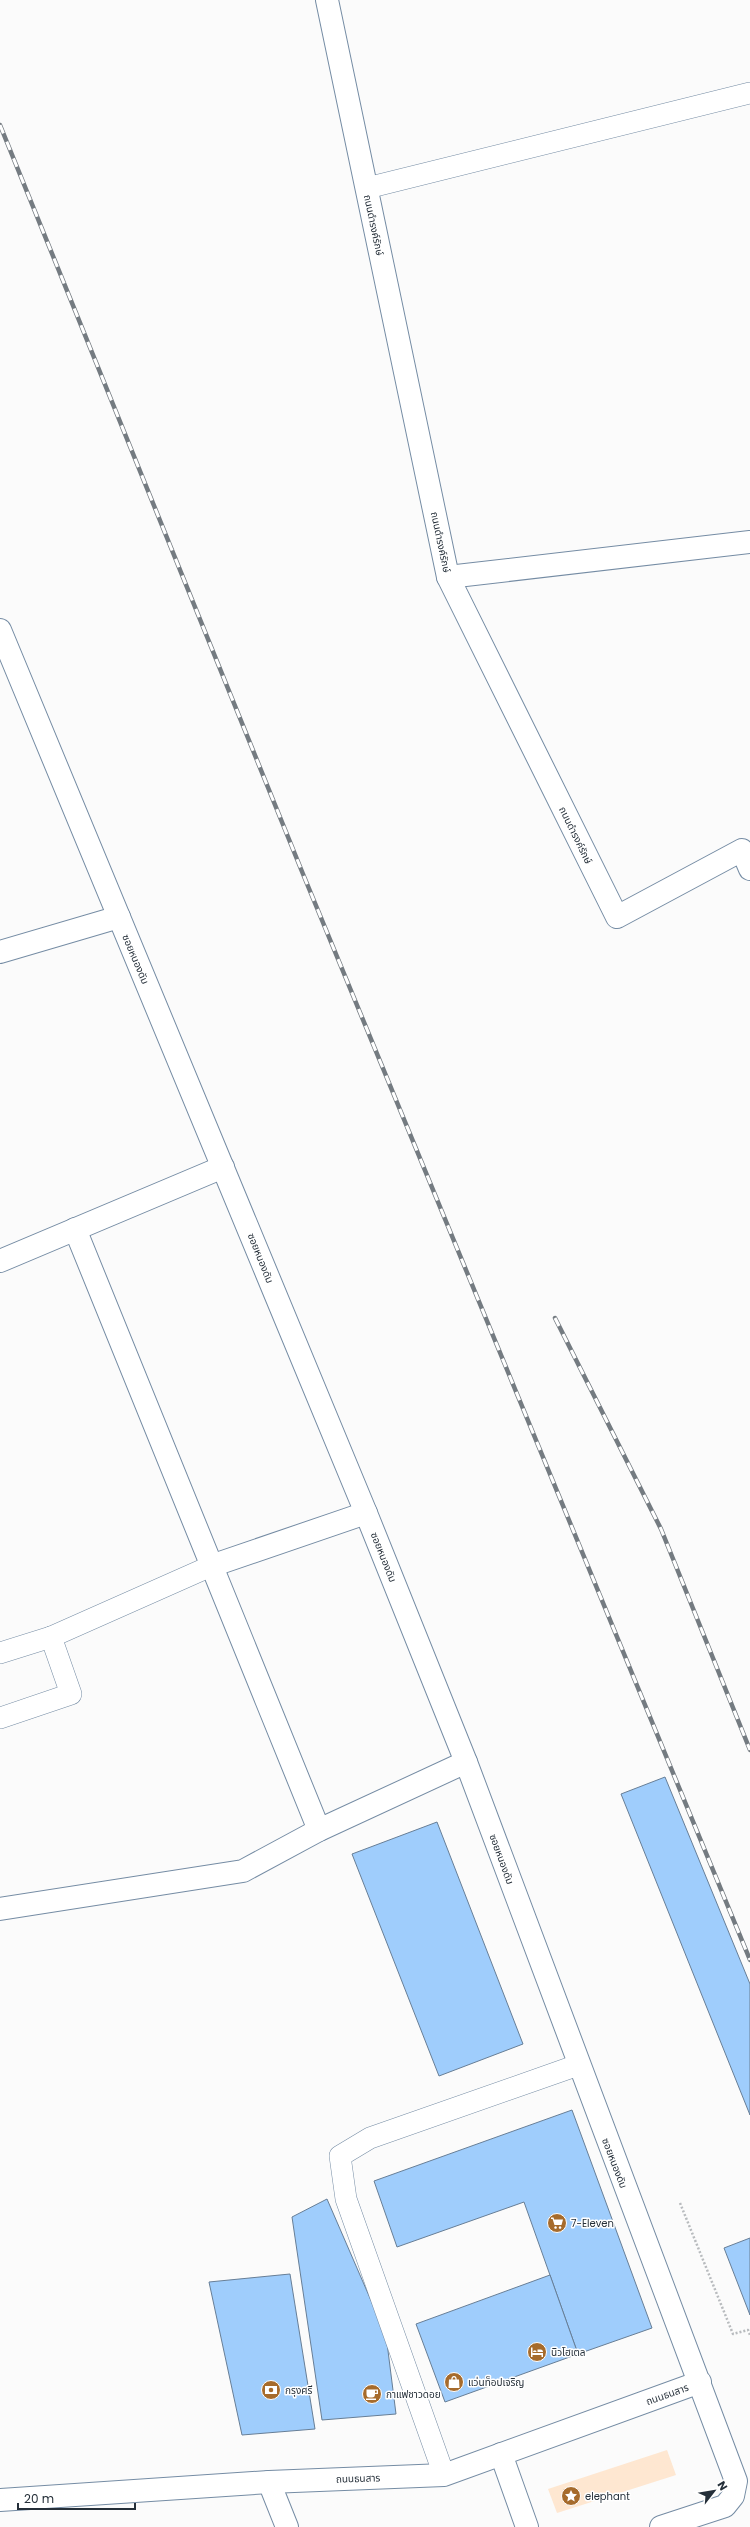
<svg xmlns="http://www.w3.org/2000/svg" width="750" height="2527" font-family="Poppins,'Noto Sans Thai',sans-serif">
  <rect width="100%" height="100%" fill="#fbfbfb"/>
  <path fill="#fee7d1" d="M667,2450L676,2475L557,2513L548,2489Z"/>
  <g fill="#9fcdfc" stroke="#677e96">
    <path d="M665,1777L750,1984V2115L621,1794Z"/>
    <path d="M437,1822L523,2044L439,2076L352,1854Z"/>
    <path d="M572,2110L652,2328L578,2354L524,2202L397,2247L374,2181Z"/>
    <path d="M327,2199L386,2335L396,2414L322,2420L292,2217Z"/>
    <path d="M750,2238V2315L724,2248Z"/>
    <path d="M290,2274L315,2429L242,2435L209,2282Z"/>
    <path d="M550,2275L578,2354L445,2402L416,2324Z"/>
  </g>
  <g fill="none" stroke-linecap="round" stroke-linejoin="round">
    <defs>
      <g id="service">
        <path d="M367,188L750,93"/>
        <path d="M0,1653L51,1637L211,1566"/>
        <path d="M0,1718L71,1694L51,1637"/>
        <path d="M444,2475L346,2199L340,2156L370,2138L578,2065"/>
      </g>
      <g id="minor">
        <path d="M448,577L750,542"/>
        <path d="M0,630L366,1513L466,1762L736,2481L733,2496L725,2506L661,2527"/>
        <path d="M0,952L119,917"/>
        <path d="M75,1229L319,1830"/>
        <path d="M0,1261L223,1167"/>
        <path d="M211,1566L366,1513"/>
        <path d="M0,1909L243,1871L319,1830L466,1762"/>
        <path d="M501,2454L527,2527"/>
        <path d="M269,2482L287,2527"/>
      </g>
      <g id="tertiary">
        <path d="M327,0L448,577L617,917L742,850L750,869"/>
        <path d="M0,2500L269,2482L444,2475L700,2382"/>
      </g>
    </defs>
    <use href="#service" stroke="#758ca4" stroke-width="22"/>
    <use href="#minor" stroke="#758ca4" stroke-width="24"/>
    <use href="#tertiary" stroke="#758ca4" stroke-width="24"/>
    <path stroke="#b8bbbe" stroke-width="2.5" stroke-dasharray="2 2" stroke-linecap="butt" d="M680,2203L733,2334L748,2330L750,2335"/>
    <use href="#service" stroke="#fff" stroke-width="21"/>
    <use href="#minor" stroke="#fff" stroke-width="22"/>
    <use href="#tertiary" stroke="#fff" stroke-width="22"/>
    <defs>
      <g id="rail">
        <path d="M0,125L303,874L750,1960"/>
        <path d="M555,1318L661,1529L750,1750"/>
      </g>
    </defs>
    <use href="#rail" stroke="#747b81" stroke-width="4.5"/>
    <use href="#rail" stroke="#fff" stroke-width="3" stroke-dasharray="9" stroke-linecap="butt"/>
  </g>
  <defs>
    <symbol id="supermarket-disc" viewBox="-11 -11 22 22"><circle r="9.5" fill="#a66b2c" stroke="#fff"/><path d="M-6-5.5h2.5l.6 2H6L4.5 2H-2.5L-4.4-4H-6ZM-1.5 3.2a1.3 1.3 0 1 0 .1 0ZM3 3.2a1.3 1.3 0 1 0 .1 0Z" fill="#fff"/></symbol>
    <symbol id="hotel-disc" viewBox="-11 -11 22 22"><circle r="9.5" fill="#a66b2c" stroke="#fff"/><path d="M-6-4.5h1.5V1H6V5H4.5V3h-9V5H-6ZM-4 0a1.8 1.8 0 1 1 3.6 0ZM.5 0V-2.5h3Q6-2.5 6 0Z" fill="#fff"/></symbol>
    <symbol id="shop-disc" viewBox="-11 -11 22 22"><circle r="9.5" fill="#a66b2c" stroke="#fff"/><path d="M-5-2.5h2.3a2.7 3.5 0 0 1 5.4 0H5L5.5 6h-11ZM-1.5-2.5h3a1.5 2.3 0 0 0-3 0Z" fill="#fff"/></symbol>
    <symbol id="bank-disc" viewBox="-11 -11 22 22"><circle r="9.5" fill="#a66b2c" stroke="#fff"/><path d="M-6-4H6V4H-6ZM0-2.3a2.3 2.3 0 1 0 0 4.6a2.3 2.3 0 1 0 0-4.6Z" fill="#fff"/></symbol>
    <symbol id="cafe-disc" viewBox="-11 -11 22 22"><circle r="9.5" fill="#a66b2c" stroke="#fff"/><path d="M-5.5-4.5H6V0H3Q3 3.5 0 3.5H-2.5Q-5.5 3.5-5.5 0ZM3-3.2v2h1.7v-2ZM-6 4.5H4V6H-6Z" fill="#fff"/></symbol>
    <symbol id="sight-disc" viewBox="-11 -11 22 22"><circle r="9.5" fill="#a66b2c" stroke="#fff"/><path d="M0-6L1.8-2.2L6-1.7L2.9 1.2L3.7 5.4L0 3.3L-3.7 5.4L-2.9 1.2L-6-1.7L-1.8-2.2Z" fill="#fff"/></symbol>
  </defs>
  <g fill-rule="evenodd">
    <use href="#supermarket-disc" x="546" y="2212" width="22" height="22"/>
    <use href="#hotel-disc" x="526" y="2341" width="22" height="22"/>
    <use href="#shop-disc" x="443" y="2371" width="22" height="22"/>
    <use href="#bank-disc" x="260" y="2379" width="22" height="22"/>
    <use href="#cafe-disc" x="361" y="2383" width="22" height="22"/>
    <use href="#sight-disc" x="560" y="2485" width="22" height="22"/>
  </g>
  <g text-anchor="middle" stroke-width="3" stroke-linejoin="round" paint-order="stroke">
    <g font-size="10" fill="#252f39" stroke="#fff">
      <text transform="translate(374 225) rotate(78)" y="4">ถนนดำรงค์รักษ์</text>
      <text transform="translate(441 542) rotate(78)" y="4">ถนนดำรงค์รักษ์</text>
      <text transform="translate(576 835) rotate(64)" y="4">ถนนดำรงค์รักษ์</text>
      <text transform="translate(136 959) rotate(67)" y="4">ซอยหนองดัม</text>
      <text transform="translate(261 1258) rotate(68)" y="4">ซอยหนองดัม</text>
      <text transform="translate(384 1557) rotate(68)" y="4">ซอยหนองดัม</text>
      <text transform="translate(502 1859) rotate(70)" y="4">ซอยหนองดัม</text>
      <text transform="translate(615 2163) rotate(69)" y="4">ซอยหนองดัม</text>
      <text transform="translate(667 2394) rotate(-20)" y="4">ถนนธนสาร</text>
      <text transform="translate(358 2478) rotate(-2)" y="4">ถนนธนสาร</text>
    </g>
    <g font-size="10" fill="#252f39" stroke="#fff" text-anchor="start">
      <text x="571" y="2227">7-Eleven</text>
      <text x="551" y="2356">นิวโฮเตล</text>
      <text x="468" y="2386">แว่นท็อปเจริญ</text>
      <text x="285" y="2394">กรุงศรี</text>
      <text x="386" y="2398">กาแฟชาวดอย</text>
      <text x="585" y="2500">elephant</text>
    </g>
  </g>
  <g transform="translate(714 2491) rotate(59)" stroke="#ffffff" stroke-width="3" paint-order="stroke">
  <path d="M0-3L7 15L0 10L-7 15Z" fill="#252f39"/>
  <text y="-6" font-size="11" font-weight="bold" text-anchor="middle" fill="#252f39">N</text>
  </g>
  <path d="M18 2503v6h117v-6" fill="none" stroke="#252f39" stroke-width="2"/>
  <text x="24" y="2503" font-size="12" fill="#252f39" stroke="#ffffff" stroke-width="3" paint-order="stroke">20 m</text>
</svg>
